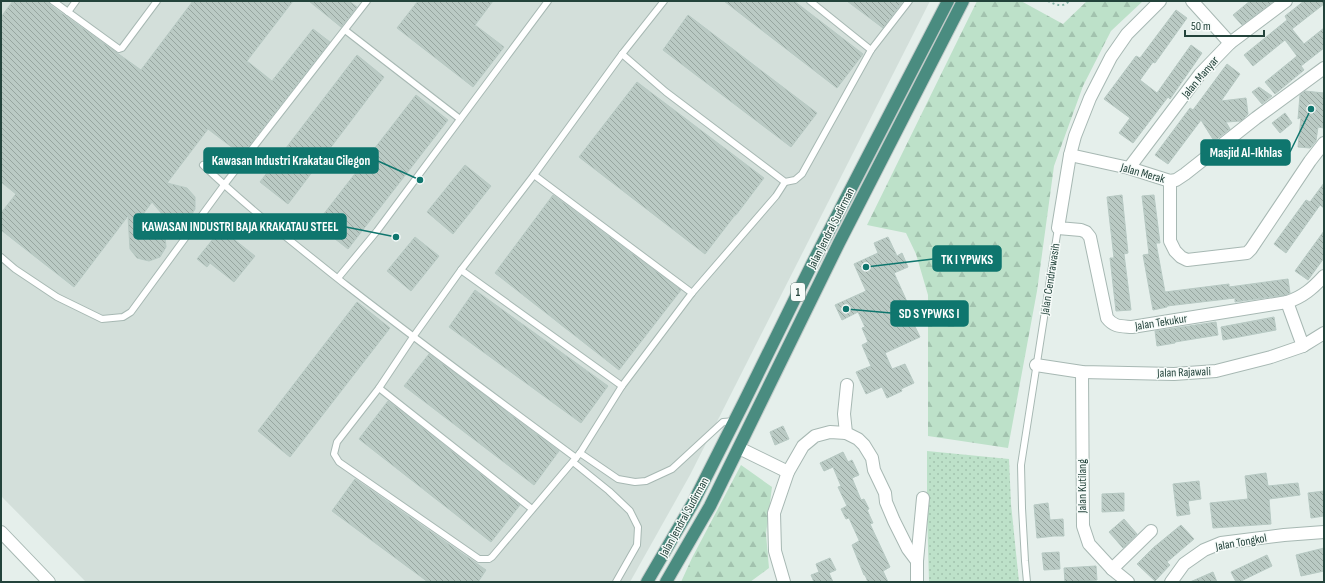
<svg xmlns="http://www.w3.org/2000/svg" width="1325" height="583" font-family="'Sofia Sans Condensed',sans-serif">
  <defs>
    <pattern id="forest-firs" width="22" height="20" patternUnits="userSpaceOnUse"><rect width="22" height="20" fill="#bde1c9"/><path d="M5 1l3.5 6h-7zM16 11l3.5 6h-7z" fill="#a2c2ae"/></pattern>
    <pattern id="park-dots" width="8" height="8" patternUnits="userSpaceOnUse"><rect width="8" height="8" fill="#bde1c9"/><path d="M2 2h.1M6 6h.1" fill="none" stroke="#a2c2ae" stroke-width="1.8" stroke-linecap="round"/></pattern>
    <pattern id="building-back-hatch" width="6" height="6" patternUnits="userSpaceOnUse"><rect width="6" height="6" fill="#bacac4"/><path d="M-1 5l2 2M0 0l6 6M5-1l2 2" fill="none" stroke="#97a6a0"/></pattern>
  </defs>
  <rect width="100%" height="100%" fill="#e5efeb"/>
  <path fill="#d3dfda" d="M1,1H930L690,475L630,582H86L1,496Z"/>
  <g fill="url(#forest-firs)">
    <path d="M977,1H1021L1063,24L1087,1H1143L1111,31L1083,86L1054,166L1037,291L1008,448L928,436V295L916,254L906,233L867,225Z"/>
    <path d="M741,465L772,487L766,534L769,568L750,582H681L692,558Z"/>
  </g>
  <path fill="url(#park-dots)" d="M927,451L1009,459L1011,504L1019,582H929L927,511Z"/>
  <g fill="url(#building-back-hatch)" stroke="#b7c9c3">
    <path d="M13,1H49L50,5L141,70L193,1H293L247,61L272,81L313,29L330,42L242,155L208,129L167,183L187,188L195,197V209L189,219L178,223L167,220L152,202L138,221L158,226L165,236L166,247L160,257L149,261L137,258L130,249L128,216L74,287L1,230V213L16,194L1,182V17Z"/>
    <path d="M309,1H349L357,7L341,27Z"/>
    <path d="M418,1H493L475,25L504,47L473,87L397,28Z"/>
    <path d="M724,1H794L863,54L837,88Z"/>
    <path d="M847,1H903L883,28Z"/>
    <path d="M1250,1H1274L1242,25L1233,15Z"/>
    <path d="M1304,1H1324V4L1292,29L1304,44L1324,28V48L1301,66L1304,70L1275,94L1265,82L1297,56L1285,40L1253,66L1244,55L1287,20L1285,16Z"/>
    <path d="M1176,10L1187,18L1155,63L1153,62L1140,80L1157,93L1191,45L1202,53L1170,99L1168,97L1133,143L1119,133L1130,118L1104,99L1136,56L1140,58Z"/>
    <path d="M688,15L817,113L791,147L663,50Z"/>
    <path d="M357,55L384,77L288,204L260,182Z"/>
    <path d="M1227,64L1240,74L1221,101L1246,98L1248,114L1241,121L1226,122L1230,129L1214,141L1201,120L1168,164L1155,155L1190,108L1193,110Z"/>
    <path d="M637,82L764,178L736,215H735L705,254L579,157Z"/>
    <path d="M1259,87L1272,96L1262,104L1252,92Z"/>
    <path d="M1305,91L1324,93V128L1318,127L1316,141L1310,148L1298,147L1301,117L1298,119L1300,95Z"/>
    <path d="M416,95L448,120L348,249L316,224Z"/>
    <path d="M1285,113L1292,123L1280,133L1272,123Z"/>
    <path d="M465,165L491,186L453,234L427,212Z"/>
    <path d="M1324,183V208L1320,205L1286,253L1274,244L1306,200L1310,202Z"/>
    <path d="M553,195L681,290L619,370L495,273Z"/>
    <path d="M1122,195L1128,253L1124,254L1131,310L1116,311L1110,258H1114L1107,197Z"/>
    <path d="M1154,195L1160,243H1156L1165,292L1229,284V287L1288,279L1290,293L1285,295L1235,302V298L1167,306V307L1153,310L1143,255L1149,254L1142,196Z"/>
    <path d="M221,229L255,256L234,282L210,263L207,267L197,259Z"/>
    <path d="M1324,231V258L1308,280L1295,271Z"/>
    <path d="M415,237L439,256L411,291L387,271Z"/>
    <path d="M888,237L897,256L902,253L908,267L894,273L913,315L910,316L920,337L885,353L892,369L905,364L914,383L901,389L902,391L887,398L882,387L866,394L856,372L871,366L862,345L868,342L862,328L865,327L858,312L842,320L835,305L866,291L854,264L878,253L874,243Z"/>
    <path d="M475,290L608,386L581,423L449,327Z"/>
    <path d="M357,302L390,328L290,457L258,431Z"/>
    <path d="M1274,317L1276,330L1223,340L1221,327Z"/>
    <path d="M1216,322L1218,335L1175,342V343L1157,346L1155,331Z"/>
    <path d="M429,354L559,451L534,485L404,386Z"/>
    <path d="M388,401L520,505L491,542L359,439Z"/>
    <path d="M783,426L789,439L775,445L770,432Z"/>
    <path d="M843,452L848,462L852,460L859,475L852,478L861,500L864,499L869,509L867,510L873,523L870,524L890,567L883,571L888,582H868L865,575H864L852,545L859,541V540L849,518L846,519L841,509L847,506L838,487L841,486L833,467L824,471L820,463Z"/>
    <path d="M1266,473L1268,486L1298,483L1300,495L1269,499L1271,524L1213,528L1210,503L1248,499L1245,476Z"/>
    <path d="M355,479L486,570L478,582H428L332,511Z"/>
    <path d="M1199,481L1201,499L1188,501L1190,514L1177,516L1173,484Z"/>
    <path d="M1324,491V516L1311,518L1308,493Z"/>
    <path d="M1124,493V511L1102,512V494Z"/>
    <path d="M1048,503L1050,520L1063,519L1064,536H1054L1037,538L1034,505Z"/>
    <path d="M1124,519L1137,534L1123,548L1109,532Z"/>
    <path d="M1181,525L1194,539L1167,562L1170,565L1155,581L1137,564L1153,548Z"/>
    <path d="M1324,548V571L1301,576L1296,555Z"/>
    <path d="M1059,552L1060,569L1044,570L1042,553Z"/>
    <path d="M1267,555L1272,566L1239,582H1236L1231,572Z"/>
    <path d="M830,558L836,570L829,573L833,582H814L811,575L819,572L816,564Z"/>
    <path d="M1096,566L1097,580L1065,582L1064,568Z"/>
    <path d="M1213,572L1217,582H1190Z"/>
  </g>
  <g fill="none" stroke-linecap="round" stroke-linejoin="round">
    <defs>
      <g id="service">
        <path d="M53,1L119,49L122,48L157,1"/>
        <path d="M664,1L622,54L534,175L461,270L413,337L379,388L337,442L334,454L339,462L479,559H489L492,557L580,453L622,386L692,293L776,196L785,182"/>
        <path d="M810,1L871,50"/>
        <path d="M68,12L76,1"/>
        <path d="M345,30L460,119"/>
        <path d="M622,54L666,92L785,182L795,180L802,174L871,50L909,1"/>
        <path d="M203,165C248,208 297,246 346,285C422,344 499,401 576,458"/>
        <path d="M534,175L692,293"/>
        <path d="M1,257L15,269L57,297L102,319L123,317L131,312L224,185L367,1"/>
        <path d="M461,270L622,386"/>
        <path d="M338,278L377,231L548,1"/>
        <path d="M379,388L532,509"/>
        <path d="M580,453L618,479L635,482L646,481L672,469L723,422L735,421"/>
        <path d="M573,462L609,491L630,511L638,527L637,545L616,582"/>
        <path d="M1027,582L1025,561L1022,508L1021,465L1058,228"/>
      </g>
      <g id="minor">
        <path d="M1160,1L1127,34L1111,57L1090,98L1075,136L1070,155L1058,228L1081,230L1086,232L1090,237L1107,318C1114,327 1120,326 1132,327L1287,302C1303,297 1313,288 1324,276"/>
        <path d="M1192,1L1230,43"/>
        <path d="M1070,155L1129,168L1170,181L1176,180L1185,174L1256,118L1324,68"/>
        <path d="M1129,168L1200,74L1230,43L1286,1"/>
        <path d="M1170,181V241L1175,251L1181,257L1187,260L1247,253L1251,249L1310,161L1324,143"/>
        <path d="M1287,302L1303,346"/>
        <path d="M1036,365L1082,372L1174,374L1216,371L1271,357L1303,346L1324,333"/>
        <path d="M1082,372L1083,526L1089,544L1112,569L1128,582"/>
        <path d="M847,385L844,414L846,433L858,439L864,445L872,458L874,470L885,493L886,502L894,521L908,549L917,561"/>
        <path d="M739,448L788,472"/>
        <path d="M1112,569L1151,531"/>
        <path d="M784,582L775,551L774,513L788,472L803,446L815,436L830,432L846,433"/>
        <path d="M917,582V561L923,498"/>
        <path d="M1171,582L1184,564L1204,550L1221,543L1284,535L1324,532"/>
      </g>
      <path id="tertiary" d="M1,532L49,582"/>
      <g id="trunk">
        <path d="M647,582L693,503L744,402L812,264L948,1"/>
        <path d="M666,582L710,506L839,243L963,1"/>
      </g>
    </defs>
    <use href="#service" stroke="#a7b8b3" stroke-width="8"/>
    <use href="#minor" stroke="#a7b8b3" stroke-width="14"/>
    <use href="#tertiary" stroke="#a7b8b3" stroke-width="14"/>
    <use href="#trunk" stroke="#c1cac8" stroke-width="14"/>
    <path stroke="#84b4a7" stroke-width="2" stroke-dasharray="2 3" stroke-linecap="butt" d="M1048,1C1056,5 1063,8 1069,1"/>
    <use href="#service" stroke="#fff" stroke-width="6"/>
    <use href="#minor" stroke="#fff" stroke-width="12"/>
    <use href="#tertiary" stroke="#fff" stroke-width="12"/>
    <use href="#trunk" stroke="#4a8c80" stroke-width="12"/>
  </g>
  <g text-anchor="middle" stroke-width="3" stroke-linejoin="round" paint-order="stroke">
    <rect fill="#f6fbf9" stroke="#627a74" stroke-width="1" x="791" y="283" width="14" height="18" rx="3"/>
    <g font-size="11" font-weight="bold" fill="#23433b">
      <text x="798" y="296">1</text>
    </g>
    <g font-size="12" fill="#23433b" stroke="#f6fbf9">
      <text transform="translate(1200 77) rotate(-50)" y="4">Jalan Manyar</text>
      <text transform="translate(1143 173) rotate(16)" y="4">Jalan Merak</text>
      <text transform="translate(831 228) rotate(-63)" y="4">Jalan Jendral Sudirman</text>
      <text transform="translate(1050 279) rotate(-81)" y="4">Jalan Cendrawasih</text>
      <text transform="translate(1161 322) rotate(-9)" y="4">Jalan Tekukur</text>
      <text transform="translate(1184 372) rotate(-2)" y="4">Jalan Rajawali</text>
      <text transform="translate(1082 486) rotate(-90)" y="4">Jalan Kutilang</text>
      <text transform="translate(684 517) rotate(-61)" y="4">Jalan Jendral Sudirman</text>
      <text transform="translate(1241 542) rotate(-10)" y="4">Jalan Tongkol</text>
    </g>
  </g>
  <path fill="none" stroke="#0f766e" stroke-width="1.5" d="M1311 109L1290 152M420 180L378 161M396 237L346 227M866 267L933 259M846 309L891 313"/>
  <g fill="#0f766e" stroke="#f6fbf9" stroke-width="1.5">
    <circle cx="1311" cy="109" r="4"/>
    <circle cx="420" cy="180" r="4"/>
    <circle cx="396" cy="237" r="4"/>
    <circle cx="866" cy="267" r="4"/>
    <circle cx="846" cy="309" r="4"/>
  </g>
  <g fill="#0f766e" stroke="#0f766e" stroke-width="1.5">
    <rect x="1201" y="140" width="89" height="25" rx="4"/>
    <rect x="204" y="148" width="174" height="25" rx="4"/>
    <rect x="134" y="214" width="212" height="25" rx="4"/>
    <rect x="933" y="246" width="68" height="25" rx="4"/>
    <rect x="891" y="301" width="77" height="25" rx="4"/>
  </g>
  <g font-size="13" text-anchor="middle" font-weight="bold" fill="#fff">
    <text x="1246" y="157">Masjid Al-Ikhlas</text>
    <text x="291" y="165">Kawasan Industri Krakatau Cilegon</text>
    <text x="240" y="231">KAWASAN INDUSTRI BAJA KRAKATAU STEEL</text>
    <text x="967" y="264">TK I YPWKS</text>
    <text x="929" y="318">SD S YPWKS I</text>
  </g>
  <rect width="1325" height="583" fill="none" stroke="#23433b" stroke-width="4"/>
  <path d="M1185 30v6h79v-6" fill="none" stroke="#23433b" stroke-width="2"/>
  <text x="1191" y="30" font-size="12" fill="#23433b" stroke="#f6fbf9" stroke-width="3" paint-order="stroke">50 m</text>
</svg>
